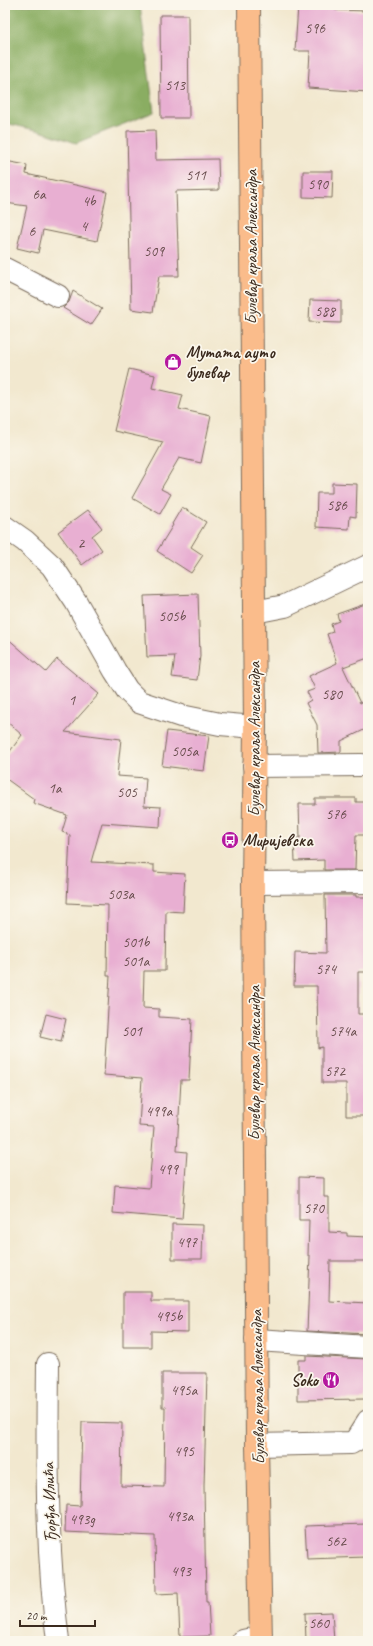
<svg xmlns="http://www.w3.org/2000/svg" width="373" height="1646" font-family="Caveat,sans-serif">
  <rect width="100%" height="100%" fill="#fbf7ec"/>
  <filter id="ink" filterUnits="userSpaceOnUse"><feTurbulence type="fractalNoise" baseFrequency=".025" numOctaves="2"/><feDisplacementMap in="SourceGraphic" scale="8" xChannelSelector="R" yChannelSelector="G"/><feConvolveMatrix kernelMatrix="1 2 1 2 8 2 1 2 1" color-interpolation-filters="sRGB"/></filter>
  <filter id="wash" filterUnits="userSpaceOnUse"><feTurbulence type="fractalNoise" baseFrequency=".012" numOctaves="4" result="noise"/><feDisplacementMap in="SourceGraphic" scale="16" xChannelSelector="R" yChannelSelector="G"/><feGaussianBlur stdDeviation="0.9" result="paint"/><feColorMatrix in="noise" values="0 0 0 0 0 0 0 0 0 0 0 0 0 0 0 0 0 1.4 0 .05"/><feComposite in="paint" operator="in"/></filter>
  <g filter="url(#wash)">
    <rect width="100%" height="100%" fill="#f2e8cf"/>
    <path fill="#8aad62" stroke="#626c40" d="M5,5H140L154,112L76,143L40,131L5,123Z"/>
    <g id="blocks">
      <g fill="#e8afd2">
        <path d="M298,5H336L335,10L368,11V92L308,88L310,51H295Z"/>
        <path d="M160,15H188L189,118H161Z"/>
        <path d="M155,130L156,160L218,159L219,190L176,191L179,276H159L153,312L131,309L127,131Z"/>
        <path d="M5,161L27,165L26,174L107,192L97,241L43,230L38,253L17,248L27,206L5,203Z"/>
        <path d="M303,171H333L332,198L303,197Z"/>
        <path d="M73,291L102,309L91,325L63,308L69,302Z"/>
        <path d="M310,300L341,301V323L309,322Z"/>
        <path d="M129,369L155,375L152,388L183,395L179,409L211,416L201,463L179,458L161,489L171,494L160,514L132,498L163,442L114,431Z"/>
        <path d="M332,483L357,484L356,517L350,516L349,529L316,527L317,493H332Z"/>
        <path d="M182,507L206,522L191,547L203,555L191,573L157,551L173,525L172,524Z"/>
        <path d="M88,510L102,528L92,536L102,550L82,565L58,532Z"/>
        <path d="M198,594L200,656L197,680L172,677L175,656L147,657L144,596Z"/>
        <path d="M368,603V658L343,667L360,703L368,700V728L341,741V752L318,753L317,725L306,703L311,700L307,692L315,689L309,676L337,663L327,634L333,632L331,624L339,621L337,614Z"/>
        <path d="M5,636L46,672L57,659L99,694L65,732L121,739L117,776L146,778L144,806L161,807L160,827L102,823L91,862L154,865V872L185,874L183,912L166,911L165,971H144L143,1008L159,1009V1017L192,1019L189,1080H181L177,1151L187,1152L182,1219L113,1213L115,1185L149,1188L154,1127L139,1126L142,1078L104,1075L110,976H107L108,905L67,903L70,835L62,832L67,815L33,803L34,799L5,778V758L22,735L5,720Z"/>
        <path d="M167,731L209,736L204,771L162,766Z"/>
        <path d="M315,798H356V802H368V835H356L355,870H324V860L295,861L294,838H300L299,804H315Z"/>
        <path d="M325,895H356V897H368V972H358V1014H368V1116H346V1083H322V1047L318,1048L317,986H294L295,952L326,953Z"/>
        <path d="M46,1014L66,1019L61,1042L40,1037Z"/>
        <path d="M299,1177L324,1178V1197H329V1232L347,1233V1236L368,1237V1261H330L329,1301L368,1303V1334L307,1331L310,1256H308L309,1220H299Z"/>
        <path d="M172,1224L203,1225L202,1259H172Z"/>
        <path d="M123,1292H151V1301H188V1332L151,1331V1347H123Z"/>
        <path d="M306,1356L368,1359V1387H365V1399L298,1400V1360H306Z"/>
        <path d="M162,1373H207L204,1486L206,1602H208L210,1636L180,1637L178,1593L156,1594L155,1536L65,1532L66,1505L80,1506L82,1422L122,1423L121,1486L164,1487L165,1407H162Z"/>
        <path d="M366,1524V1557L307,1559L305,1526Z"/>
        <path d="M332,1612L334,1641H306L305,1613Z"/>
      </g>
    </g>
  </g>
  <g filter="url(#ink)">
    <use href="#blocks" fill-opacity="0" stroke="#7b6c5c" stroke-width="1"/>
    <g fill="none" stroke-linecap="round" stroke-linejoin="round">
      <defs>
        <g id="minor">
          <path d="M5,269L58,296"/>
          <path d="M5,527L25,541L52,566L76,602L115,671L127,690L139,702L181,716L220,724L255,727"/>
          <path d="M254,612L285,606L368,566"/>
          <path d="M254,766L362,765"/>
          <path d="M253,883L368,882"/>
          <path d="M256,1340L368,1347"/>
          <path d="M48,1364C47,1456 46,1549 58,1641"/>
          <path d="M257,1445L351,1443L356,1440L368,1421"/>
          <path d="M243,1641L261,1637"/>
        </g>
        <path id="major" d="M249,5L255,727L253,883L257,1445L261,1641"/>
      </defs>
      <use href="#minor" stroke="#7b6c5c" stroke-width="24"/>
      <use href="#major" stroke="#7b6c5c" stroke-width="24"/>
      <use href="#minor" stroke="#fff" stroke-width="22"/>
      <use href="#major" stroke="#fabc8b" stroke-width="22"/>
    </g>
  </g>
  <defs>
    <symbol id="shop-disc" viewBox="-11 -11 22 22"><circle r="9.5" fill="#b5179e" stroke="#fbf7ec"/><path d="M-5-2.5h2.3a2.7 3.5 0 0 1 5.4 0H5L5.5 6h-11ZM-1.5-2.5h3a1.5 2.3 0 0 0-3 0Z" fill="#fff"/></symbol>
    <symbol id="bus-disc" viewBox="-11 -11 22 22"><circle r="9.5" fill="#b5179e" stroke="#fbf7ec"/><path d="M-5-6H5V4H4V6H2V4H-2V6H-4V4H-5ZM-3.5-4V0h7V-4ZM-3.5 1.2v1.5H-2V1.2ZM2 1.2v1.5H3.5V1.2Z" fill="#fff"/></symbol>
    <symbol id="restaurant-disc" viewBox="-11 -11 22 22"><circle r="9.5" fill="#b5179e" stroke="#fbf7ec"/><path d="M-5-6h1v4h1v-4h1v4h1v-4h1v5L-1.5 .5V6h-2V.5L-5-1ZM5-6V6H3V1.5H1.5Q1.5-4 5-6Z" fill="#fff"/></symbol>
  </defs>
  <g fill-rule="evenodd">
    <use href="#shop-disc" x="163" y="352" width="20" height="20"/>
    <use href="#bus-disc" x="220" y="830" width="20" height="20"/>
    <use href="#restaurant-disc" x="321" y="1370" width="20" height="20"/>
  </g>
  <g text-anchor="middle" stroke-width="3.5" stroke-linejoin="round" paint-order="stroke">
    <g font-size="15" fill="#664b4b">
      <text x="315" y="33">596</text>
      <text x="175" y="90">513</text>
      <text x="196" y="180">511</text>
      <text x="318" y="189">590</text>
      <text x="39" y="199">6a</text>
      <text x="89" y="206">4b</text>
      <text x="84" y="231">4</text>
      <text x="32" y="236">6</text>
      <text x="154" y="256">509</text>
      <text x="325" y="316">588</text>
      <text x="337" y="510">586</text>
      <text x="81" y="548">2</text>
      <text x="172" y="621">505b</text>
      <text x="332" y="699">580</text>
      <text x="72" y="705">1</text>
      <text x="185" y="756">505a</text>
      <text x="55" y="793">1a</text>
      <text x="127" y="797">505</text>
      <text x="336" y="819">576</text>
      <text x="121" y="899">503a</text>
      <text x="136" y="947">501b</text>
      <text x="136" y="966">501a</text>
      <text x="326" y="974">574</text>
      <text x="132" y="1036">501</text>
      <text x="343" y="1036">574a</text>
      <text x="335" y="1076">572</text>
      <text x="159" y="1116">499a</text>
      <text x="168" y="1174">499</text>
      <text x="314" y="1213">570</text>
      <text x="187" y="1247">497</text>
      <text x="169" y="1321">495b</text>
      <text x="184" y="1395">495a</text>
      <text x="184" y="1456">495</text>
      <text x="180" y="1521">493a</text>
      <text x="82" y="1524">493g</text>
      <text x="336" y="1546">562</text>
      <text x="181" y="1576">493</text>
      <text x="319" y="1628">560</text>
    </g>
    <g font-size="17" fill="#3b2a1e" stroke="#fbf7ec">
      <text transform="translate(251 247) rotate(-90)" y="6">Булевар краља Александра</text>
      <text transform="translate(254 739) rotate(-90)" y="6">Булевар краља Александра</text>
      <text transform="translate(254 1063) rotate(-90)" y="6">Булевар краља Александра</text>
      <text transform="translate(257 1387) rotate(-91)" y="6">Булевар краља Александра</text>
      <text transform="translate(49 1503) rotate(-92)" y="6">Ђорђа Илића</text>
    </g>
    <g font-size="17" font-weight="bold" fill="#3b2a1e" stroke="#fbf7ec" text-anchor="start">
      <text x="186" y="358">Мутата ауто<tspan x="186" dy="20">булевар</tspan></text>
      <text x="243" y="846">Миријевска</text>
      <text x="318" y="1386" text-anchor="end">Soko</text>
    </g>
  </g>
  <rect width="373" height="1646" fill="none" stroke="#fbf7ec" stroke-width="20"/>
  <path d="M20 1620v6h75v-6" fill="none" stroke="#3b2a1e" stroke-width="2"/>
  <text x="26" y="1620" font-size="12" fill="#3b2a1e" stroke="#fbf7ec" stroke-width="3" paint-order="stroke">20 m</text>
</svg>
